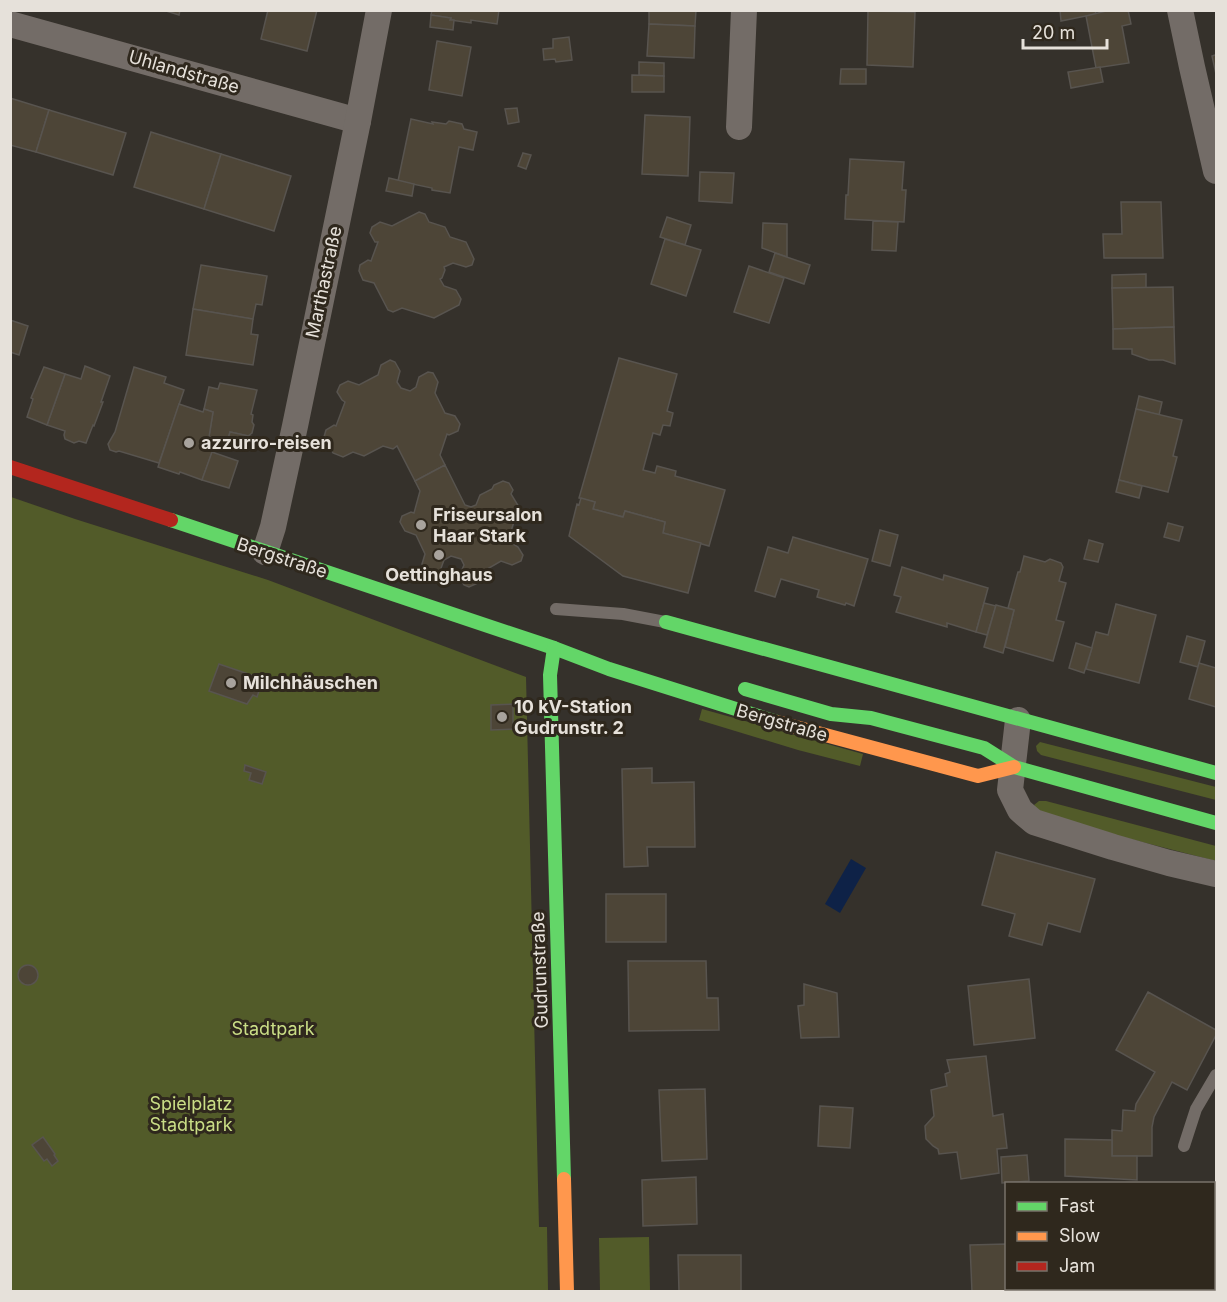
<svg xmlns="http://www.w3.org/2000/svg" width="1227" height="1302" font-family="Inter,sans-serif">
  <rect width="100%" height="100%" fill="#35312b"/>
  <g fill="#525b29">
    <path d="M11,497L75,519L268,580L526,677L539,1227H547L548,1291L11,1292Z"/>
    <path d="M702,709L863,754L860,766L798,750L699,720Z"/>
    <path d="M1040,742L1216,787V800L1041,755L1037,751L1036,746Z"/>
    <path d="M1039,801H1046L1216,846V861L1041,816L1034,805Z"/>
    <path d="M649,1237L650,1291H600L599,1238Z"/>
  </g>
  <path fill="#0e2247" d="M851,859L866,868L840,913L825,904Z"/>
  <g fill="#4d4537" stroke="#58544f" stroke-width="1.5">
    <path d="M163,10H180L179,15Z"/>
    <path d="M268,10H317L307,51L261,39Z"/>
    <path d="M432,10H499L497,24L471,20V23L450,20L451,18L431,15Z"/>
    <path d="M649,10H696L695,26L649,24Z"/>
    <path d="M1060,10H1095L1096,14L1061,21Z"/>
    <path d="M1110,10H1128L1131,24L1122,26L1129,63L1096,68L1086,16Z"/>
    <path d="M868,11L915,12L913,67L867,65Z"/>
    <path d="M431,15L451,18L450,20H454L453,30L430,27Z"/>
    <path d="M649,24L695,26L694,58L647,56Z"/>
    <path d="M569,37L572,60L556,62L555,59L544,60L543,49L553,48V39Z"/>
    <path d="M437,41L471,47L462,96L429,90Z"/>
    <path d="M1215,55H1216V74L1212,56Z"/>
    <path d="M639,62L664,63V76L639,75Z"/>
    <path d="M1100,67L1103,82L1071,88L1068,72Z"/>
    <path d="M841,69H866V84H840Z"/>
    <path d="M632,75L664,76V92H632Z"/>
    <path d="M10,98L49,110L36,152L10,145Z"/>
    <path d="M517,108L519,122L508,124L505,109Z"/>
    <path d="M49,110L126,133L113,175L36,152Z"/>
    <path d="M645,115L690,117L688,176L642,174Z"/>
    <path d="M411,119L433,124L432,122L446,124L449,121L462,124L464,129L477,132L473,150L459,147L450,193L432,190V188L398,181Z"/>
    <path d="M151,132L221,154L204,209L134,187Z"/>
    <path d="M523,153L531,155L526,169L518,166Z"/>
    <path d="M221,154L291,176L274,231L204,209Z"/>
    <path d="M850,159L904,162L902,190H906L904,222L845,219L846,195H848Z"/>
    <path d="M700,172L734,173L732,203L699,201Z"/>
    <path d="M389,178L414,184L412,196L386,191Z"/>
    <path d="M1121,202H1161L1163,258H1104L1103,234H1122Z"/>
    <path d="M419,212L425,214L429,222L445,227L450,237L466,242L474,259L472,265L466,267L453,263L444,267L445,270L442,278L440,279L444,286L456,290L461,299L459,305L434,318L402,308L393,312L388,310L374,283L363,280L359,271L360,265L368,260L371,261L378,242H375L370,233L372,227L380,222L392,226Z"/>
    <path d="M667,217L691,225L685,245L660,237Z"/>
    <path d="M873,221L898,222L896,251L872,250Z"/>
    <path d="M763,223L787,224V257L762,248Z"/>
    <path d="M665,239L701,250L686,296L651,284Z"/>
    <path d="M775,253L810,265L804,284L769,272Z"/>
    <path d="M201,265L267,276L262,305L256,304L253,319L193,309Z"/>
    <path d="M749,266L784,278L769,323L734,312Z"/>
    <path d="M1146,274V288H1112V275Z"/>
    <path d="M1173,287L1174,327L1113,329L1112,288Z"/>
    <path d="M193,309L253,319L251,334L258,335L253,365L186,355Z"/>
    <path d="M10,320L28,326L19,355L10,352Z"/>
    <path d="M1174,327L1175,364L1163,360H1149L1132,354V349H1113V329Z"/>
    <path d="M619,358L677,374L667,411L673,413L670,426L663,425L660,435L653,433L643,470L655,473L657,466L676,471L675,476L725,490L709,546L663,533L665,522L625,511L623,517L593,509L595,502L579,498Z"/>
    <path d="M390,360L395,362L400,371L397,382L401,388L410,391L416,387L419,377L428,372L433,373L438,382L435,393L445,413L455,416L460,424L458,431L449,435L447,434L440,455L445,465L415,481L397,446L393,449L383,446L364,456L353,452L343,457L333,453L324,437L326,430L334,425L336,426L345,402L342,400L337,392L340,385L348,381L359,385L378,375L381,365Z"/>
    <path d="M85,366L110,376L101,402H103L94,426L93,425L86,443L79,441L74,443L65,439L64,435L65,431L47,425L65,374L81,379Z"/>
    <path d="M44,367L65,374L47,425L27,417L33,399L31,398Z"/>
    <path d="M134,367L166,377L164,383L184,390L159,463L119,451L116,452L110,450L108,444L115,432Z"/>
    <path d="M220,383L257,390L251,414L253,415L252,422L254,425L252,433L248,436L230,432L227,443L219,441V439L209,437L213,412L204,409L209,387L218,389Z"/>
    <path d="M1139,396L1162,402L1159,415L1136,409Z"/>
    <path d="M179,404L203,412L204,409L213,412L209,437L217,439L202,480L180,472L179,474L158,467Z"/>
    <path d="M1136,409L1182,420L1173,456L1177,457L1168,492L1119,480Z"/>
    <path d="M230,432L258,438L256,450L227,443Z"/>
    <path d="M212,452L238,461L229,488L202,480Z"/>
    <path d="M445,465L465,505L471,507L476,505L480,495L492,489L494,485L503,481L509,483L513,490L511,494L519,507L509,537L513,544L518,547L523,555L521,561L512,565L501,561L482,572L478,583L469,587L464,585L459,577L464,565L461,559L451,556L444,560L440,571L432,575L426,573L422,564L425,554L416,535L405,531L400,522L402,516L411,512L414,513L420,491L415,481Z"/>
    <path d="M1119,480L1142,486L1139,498L1116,492Z"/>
    <path d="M581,498L595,502L593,509L623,517L625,511L665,522L663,533L701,543L688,593L623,576L569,536L577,504L579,505Z"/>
    <path d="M1168,523L1183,527L1179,541L1164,537Z"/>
    <path d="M880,530L898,535L890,566L872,561Z"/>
    <path d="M793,537L868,559L854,606L846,603L845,605L817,597L819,590L781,579L775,597L755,591L768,547L788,553Z"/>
    <path d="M1089,540L1103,544L1098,562L1084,559Z"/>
    <path d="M1024,556L1045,562L1050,559L1061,563L1063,567L1059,581L1066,583L1056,620L1064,622L1053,661L1005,647L1014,610L1008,608L1018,572H1020Z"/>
    <path d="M902,567L943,580L944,575L988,588L976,632L947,623V627L896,612L901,597L894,595Z"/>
    <path d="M984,603L996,606L987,635L976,632Z"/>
    <path d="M1116,604L1156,615L1139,683L1086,669L1096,632L1108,635Z"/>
    <path d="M996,605L1014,610L1003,653L984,647Z"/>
    <path d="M1187,636L1205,641L1198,667L1180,662Z"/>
    <path d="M1076,643L1092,648L1084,673L1069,668Z"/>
    <path d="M1199,663L1216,668V707L1189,699Z"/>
    <path d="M219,664L263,679L257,697L253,695L247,704L209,691Z"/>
    <path d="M513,704V729L491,730V705Z"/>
    <path d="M245,765L266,772L262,784L249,780L251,773L244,771Z"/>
    <path d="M652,768V783L694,782L695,847H647L648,866L624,867L622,769Z"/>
    <path d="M996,852L1095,879L1080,932L1048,923L1042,945L1009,936L1015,914L982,905Z"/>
    <rect x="606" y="894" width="60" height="48"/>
    <path d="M628,961H706L707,998H718L719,1030L629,1031Z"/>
    <circle cx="28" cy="975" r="10"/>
    <path d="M1029,979L1035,1038L974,1045L968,986Z"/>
    <path d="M804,984L837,993L839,1037L801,1038L798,1006L804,1005Z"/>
    <path d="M1148,992L1216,1030V1035L1187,1090L1172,1082L1154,1117L1152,1127V1156H1112V1130L1122,1131L1123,1110L1135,1111L1136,1104L1155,1072L1116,1050Z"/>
    <path d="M986,1056L993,1116L1003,1114L1007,1148L997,1149L999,1173L961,1179L957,1152L939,1154L938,1149L933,1146L926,1139L925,1126L934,1116L931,1090L947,1086L945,1074L950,1072L947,1060Z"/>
    <path d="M705,1089L707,1159L662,1161L659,1090Z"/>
    <path d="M820,1106L853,1108L850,1148L818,1146Z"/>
    <path d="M43,1137L55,1154L54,1155L58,1161L52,1166L47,1159L44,1161L32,1145Z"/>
    <path d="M1065,1139L1112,1140V1156H1137V1180L1065,1176Z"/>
    <path d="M1027,1155L1029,1181L1002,1183L1001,1157Z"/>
    <path d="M696,1177L697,1224L643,1226L642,1180Z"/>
    <path d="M1006,1244V1288H1010V1292H972L970,1245Z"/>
    <path d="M678,1255H741V1292H679Z"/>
    <path d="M1214,1280H1216V1292H1185V1288H1214Z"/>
  </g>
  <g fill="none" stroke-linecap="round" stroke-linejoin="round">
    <g stroke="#736c67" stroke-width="12">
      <path d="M556,609L623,614L665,622"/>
      <path d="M1184,1146L1196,1109L1216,1075"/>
    </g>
    <g stroke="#736c67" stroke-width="26">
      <path d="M1180,10L1192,67L1216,171"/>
      <path d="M10,24L358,121"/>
      <path d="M739,127L744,10"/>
      <path d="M265,552L273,527L295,426L358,121L379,10"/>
      <path d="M1018,720L1010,790L1020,810L1034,822L1113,847L1169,863L1216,874"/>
    </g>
    <g stroke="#63d668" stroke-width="14">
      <path d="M171,520L554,648L609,669L777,722"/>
      <path d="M666,622L1216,773"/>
      <path d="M554,648L550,675L564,1179"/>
      <path d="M745,689L831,714L871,718L984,748L1014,767L1216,823"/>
    </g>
    <g stroke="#ff974d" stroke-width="14">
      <path d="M777,722L978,776L1014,767"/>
      <path d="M564,1179L567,1292"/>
    </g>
    <path stroke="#b3261e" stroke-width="14" d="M10,467L171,520"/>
  </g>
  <g fill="#a8a39d" stroke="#2f281d" stroke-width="2">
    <circle cx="189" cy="443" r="6"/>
    <circle cx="421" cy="525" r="6"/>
    <circle cx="439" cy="555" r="6"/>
    <circle cx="231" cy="683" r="6"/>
    <circle cx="502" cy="717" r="6"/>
  </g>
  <g text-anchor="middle" stroke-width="6" stroke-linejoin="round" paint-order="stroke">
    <g font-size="18" fill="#e6e1da" stroke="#2f281d">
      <text transform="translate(184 72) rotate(16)" y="6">Uhlandstraße</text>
      <text transform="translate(324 282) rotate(-78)" y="6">Marthastraße</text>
      <text transform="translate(282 558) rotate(18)" y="6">Bergstraße</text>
      <text transform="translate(782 723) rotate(16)" y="6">Bergstraße</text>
      <text transform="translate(540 970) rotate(-92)" y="6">Gudrunstraße</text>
    </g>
    <g font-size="18" font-weight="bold" fill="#e6e1da" stroke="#2f281d" text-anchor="start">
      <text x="201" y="449">azzurro-reisen</text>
      <text x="433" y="521">Friseursalon<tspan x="433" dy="21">Haar Stark</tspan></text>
      <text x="439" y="581" text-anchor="middle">Oettinghaus</text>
      <text x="243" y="689">Milchhäuschen</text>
      <text x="514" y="713">10 kV-Station<tspan x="514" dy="21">Gudrunstr. 2</tspan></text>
    </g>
    <g font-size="18" fill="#cade86" stroke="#2f281d">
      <text x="273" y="1035">Stadtpark</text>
      <text x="191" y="1110">Spielplatz<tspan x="191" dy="21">Stadtpark</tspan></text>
    </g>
  </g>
  <rect width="1227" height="1302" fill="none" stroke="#e6e1da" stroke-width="24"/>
  <rect x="1005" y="1182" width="210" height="108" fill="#2f281d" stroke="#787269" stroke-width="1.5"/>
  <rect x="1017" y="1202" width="30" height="9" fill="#63d668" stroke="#787269" stroke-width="1.5"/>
  <text x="1059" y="1212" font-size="18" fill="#e6e1da">Fast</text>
  <rect x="1017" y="1232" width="30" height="9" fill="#ff974d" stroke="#787269" stroke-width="1.5"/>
  <text x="1059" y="1242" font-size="18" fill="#e6e1da">Slow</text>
  <rect x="1017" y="1262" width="30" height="9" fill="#b3261e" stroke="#787269" stroke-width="1.5"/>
  <text x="1059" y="1272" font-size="18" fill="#e6e1da">Jam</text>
  <path d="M1023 39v9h84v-9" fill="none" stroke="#e6e1da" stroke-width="3"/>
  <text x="1032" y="39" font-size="18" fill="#e6e1da" stroke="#2f281d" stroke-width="4.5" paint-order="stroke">20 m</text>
</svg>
